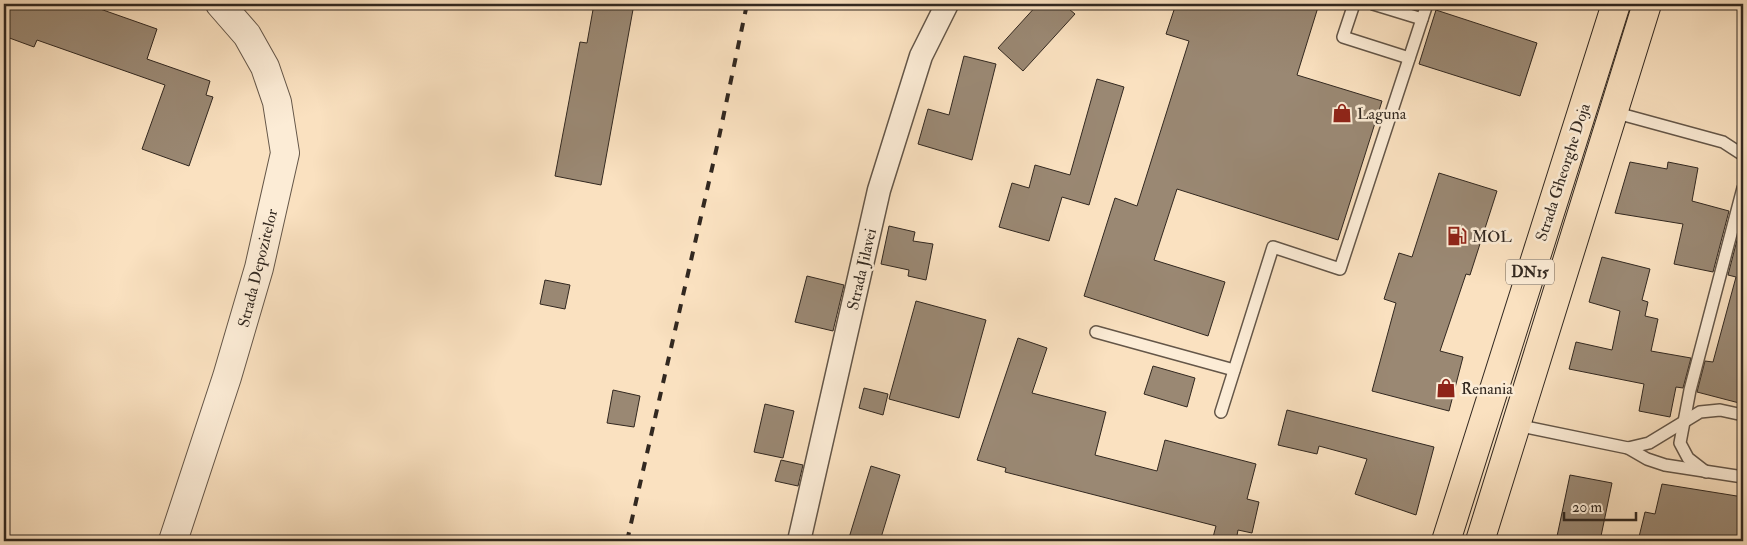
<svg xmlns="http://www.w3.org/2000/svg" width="1747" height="545" font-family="'IM FELL Double Pica',serif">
  <rect width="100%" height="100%" fill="#fae1c0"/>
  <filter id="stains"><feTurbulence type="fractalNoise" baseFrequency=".004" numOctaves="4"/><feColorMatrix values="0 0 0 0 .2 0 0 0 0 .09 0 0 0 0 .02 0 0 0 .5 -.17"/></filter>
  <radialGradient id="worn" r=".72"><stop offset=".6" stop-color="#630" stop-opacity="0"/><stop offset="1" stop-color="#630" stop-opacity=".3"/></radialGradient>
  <g fill="#9a8873" stroke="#322820">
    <path d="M4,4H86L157,29L147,59L210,81L206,95L213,97L189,166L142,149L165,85L37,40L34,47L4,36Z"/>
    <path d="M594,4H634L601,185L555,176L580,42L587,43Z"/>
    <path d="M1038,4H1063L1075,14L1023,71L998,48Z"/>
    <path d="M1176,4H1319L1297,75L1382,101L1338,240L1177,189L1154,260L1225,282L1208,336L1084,296L1115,198L1137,206L1189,41L1166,34Z"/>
    <path d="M1436,10L1537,43L1520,96L1419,64Z"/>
    <path d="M964,56L996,64L972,160L918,144L928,109L949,115Z"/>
    <path d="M1097,79L1124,87L1089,205L1062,197L1049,241L999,227L1012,183L1029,188L1035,165L1070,175Z"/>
    <path d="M1630,162L1667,169L1668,162L1698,168L1692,201L1729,211L1713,272L1674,264L1683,224L1615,213Z"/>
    <path d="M1439,173L1497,191L1470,275L1466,274L1440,351L1463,357L1449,411L1372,391L1396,303L1384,299L1399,253L1412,257Z"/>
    <path d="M1743,217V404L1697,392L1705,361L1713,362L1736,277L1728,275Z"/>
    <path d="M889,226L915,232L913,241L933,244L926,280L908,276L909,270L881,264Z"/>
    <path d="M1602,257L1650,269L1642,300L1648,302L1645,316L1658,319L1651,351L1691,358L1683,388L1676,387L1670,417L1639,411L1644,384L1569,369L1576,342L1612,350L1620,311L1589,302Z"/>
    <path d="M807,276L844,285L833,331L795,322Z"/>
    <path d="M545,280L570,285L565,309L540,304Z"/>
    <path d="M916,301L986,320L959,418L889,399Z"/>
    <path d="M1018,338L1047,348L1032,393L1106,412L1095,455L1157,471L1165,440L1256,464L1247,499L1259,502L1252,533L1238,530L1236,541H1212L1216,526L1005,472L1006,468L977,460Z"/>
    <path d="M1153,366L1195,378L1187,407L1144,394Z"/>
    <path d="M864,388L888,394L883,415L859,408Z"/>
    <path d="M613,390L640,396L634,427L607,423Z"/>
    <path d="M765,404L794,411L783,458L754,452Z"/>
    <path d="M1287,410L1434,447L1416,515L1355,494L1367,459L1319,446L1317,454L1278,445Z"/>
    <path d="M781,460L803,465L798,486L775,481Z"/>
    <path d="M871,466L900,475L880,541H848Z"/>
    <path d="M1570,475L1612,483L1600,541H1556Z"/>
    <path d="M1662,484L1743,497V541H1638L1645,512L1655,514Z"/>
  </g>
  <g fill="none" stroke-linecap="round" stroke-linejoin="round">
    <defs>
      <g id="service">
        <path d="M1354,4L1343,37L1409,58"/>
        <path d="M1373,4L1422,19"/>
        <path d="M1613,112L1723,142L1743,155"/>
        <path d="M1096,332L1234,370"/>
        <path d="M1221,412L1273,247L1340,269L1427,4"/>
        <path d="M1516,425L1628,448L1647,459L1665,465L1743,477"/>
        <path d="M1628,448L1649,443L1700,412L1720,410L1743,415"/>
        <path d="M1706,472L1688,458L1680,443L1690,390L1743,188"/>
      </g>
      <path id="minor" d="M799,541L879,190L921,56L947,4"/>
      <path id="tertiary" d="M173,541L227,377L259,268L285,153L277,102L265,67L247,35L220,4"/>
      <g id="primary">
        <path d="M1446,541L1616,4"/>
        <path d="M1480,541L1647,4"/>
      </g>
    </defs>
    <use href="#service" stroke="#645648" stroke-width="14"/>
    <use href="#minor" stroke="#645648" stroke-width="25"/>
    <use href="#tertiary" stroke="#645648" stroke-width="30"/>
    <use href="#primary" stroke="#322820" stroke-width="30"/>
    <use href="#service" stroke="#fcecd6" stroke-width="11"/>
    <use href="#minor" stroke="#fcecd6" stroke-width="22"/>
    <use href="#tertiary" stroke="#fcecd6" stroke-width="28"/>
    <use href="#primary" stroke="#fae1c0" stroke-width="28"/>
    <path stroke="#322820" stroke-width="4" stroke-dasharray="9 9" stroke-linecap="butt" d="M627,541L718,142L747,4"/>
  </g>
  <defs>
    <symbol id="shop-bare" viewBox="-9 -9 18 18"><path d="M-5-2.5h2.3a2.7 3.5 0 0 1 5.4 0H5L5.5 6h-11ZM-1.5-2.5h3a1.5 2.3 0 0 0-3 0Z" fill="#8f2418" stroke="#fcecd6" stroke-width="2.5" paint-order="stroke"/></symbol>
    <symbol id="fuel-bare" viewBox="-9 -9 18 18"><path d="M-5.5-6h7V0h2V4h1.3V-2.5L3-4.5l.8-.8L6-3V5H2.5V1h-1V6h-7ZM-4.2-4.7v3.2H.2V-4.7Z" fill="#8f2418" stroke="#fcecd6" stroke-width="2.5" paint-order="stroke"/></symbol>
  </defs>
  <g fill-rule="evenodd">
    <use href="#shop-bare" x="1328" y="99" width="28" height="28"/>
    <use href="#fuel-bare" x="1443" y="222" width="28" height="28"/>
    <use href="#shop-bare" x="1432" y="374" width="28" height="28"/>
  </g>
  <g text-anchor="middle" stroke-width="5" stroke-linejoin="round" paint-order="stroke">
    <rect fill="#fcecd6" stroke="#6f6357" stroke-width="1" x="1506" y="259.5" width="48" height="25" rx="4"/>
    <g font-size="15" font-weight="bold" fill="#322820">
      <text x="1530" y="277">DN15</text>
    </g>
    <g font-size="16" fill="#322820" stroke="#fcecd6" text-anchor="start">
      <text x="1357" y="119">Laguna</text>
      <text x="1472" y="242">MOL</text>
      <text x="1461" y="394">Renania</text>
    </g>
    <g font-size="16" fill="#322820" stroke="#fcecd6">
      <text transform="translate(1562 172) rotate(-72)" y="6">Strada Gheorghe Doja</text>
      <text transform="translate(257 268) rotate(-76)" y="6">Strada Depozitelor</text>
      <text transform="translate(861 269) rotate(-77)" y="6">Strada Jilavei</text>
    </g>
  </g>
  <rect width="1747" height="545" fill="none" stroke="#fae1c0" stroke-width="20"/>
  <rect x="5" y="5" width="1737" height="535" fill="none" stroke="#322820" stroke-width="2.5"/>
  <rect x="10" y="10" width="1727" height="525" fill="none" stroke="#322820"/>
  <path d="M1564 512v8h72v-8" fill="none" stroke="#322820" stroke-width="2.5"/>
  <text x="1572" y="512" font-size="15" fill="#322820" stroke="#fcecd6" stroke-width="4" paint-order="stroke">20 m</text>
  <rect width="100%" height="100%" filter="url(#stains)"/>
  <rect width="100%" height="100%" fill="url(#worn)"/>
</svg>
